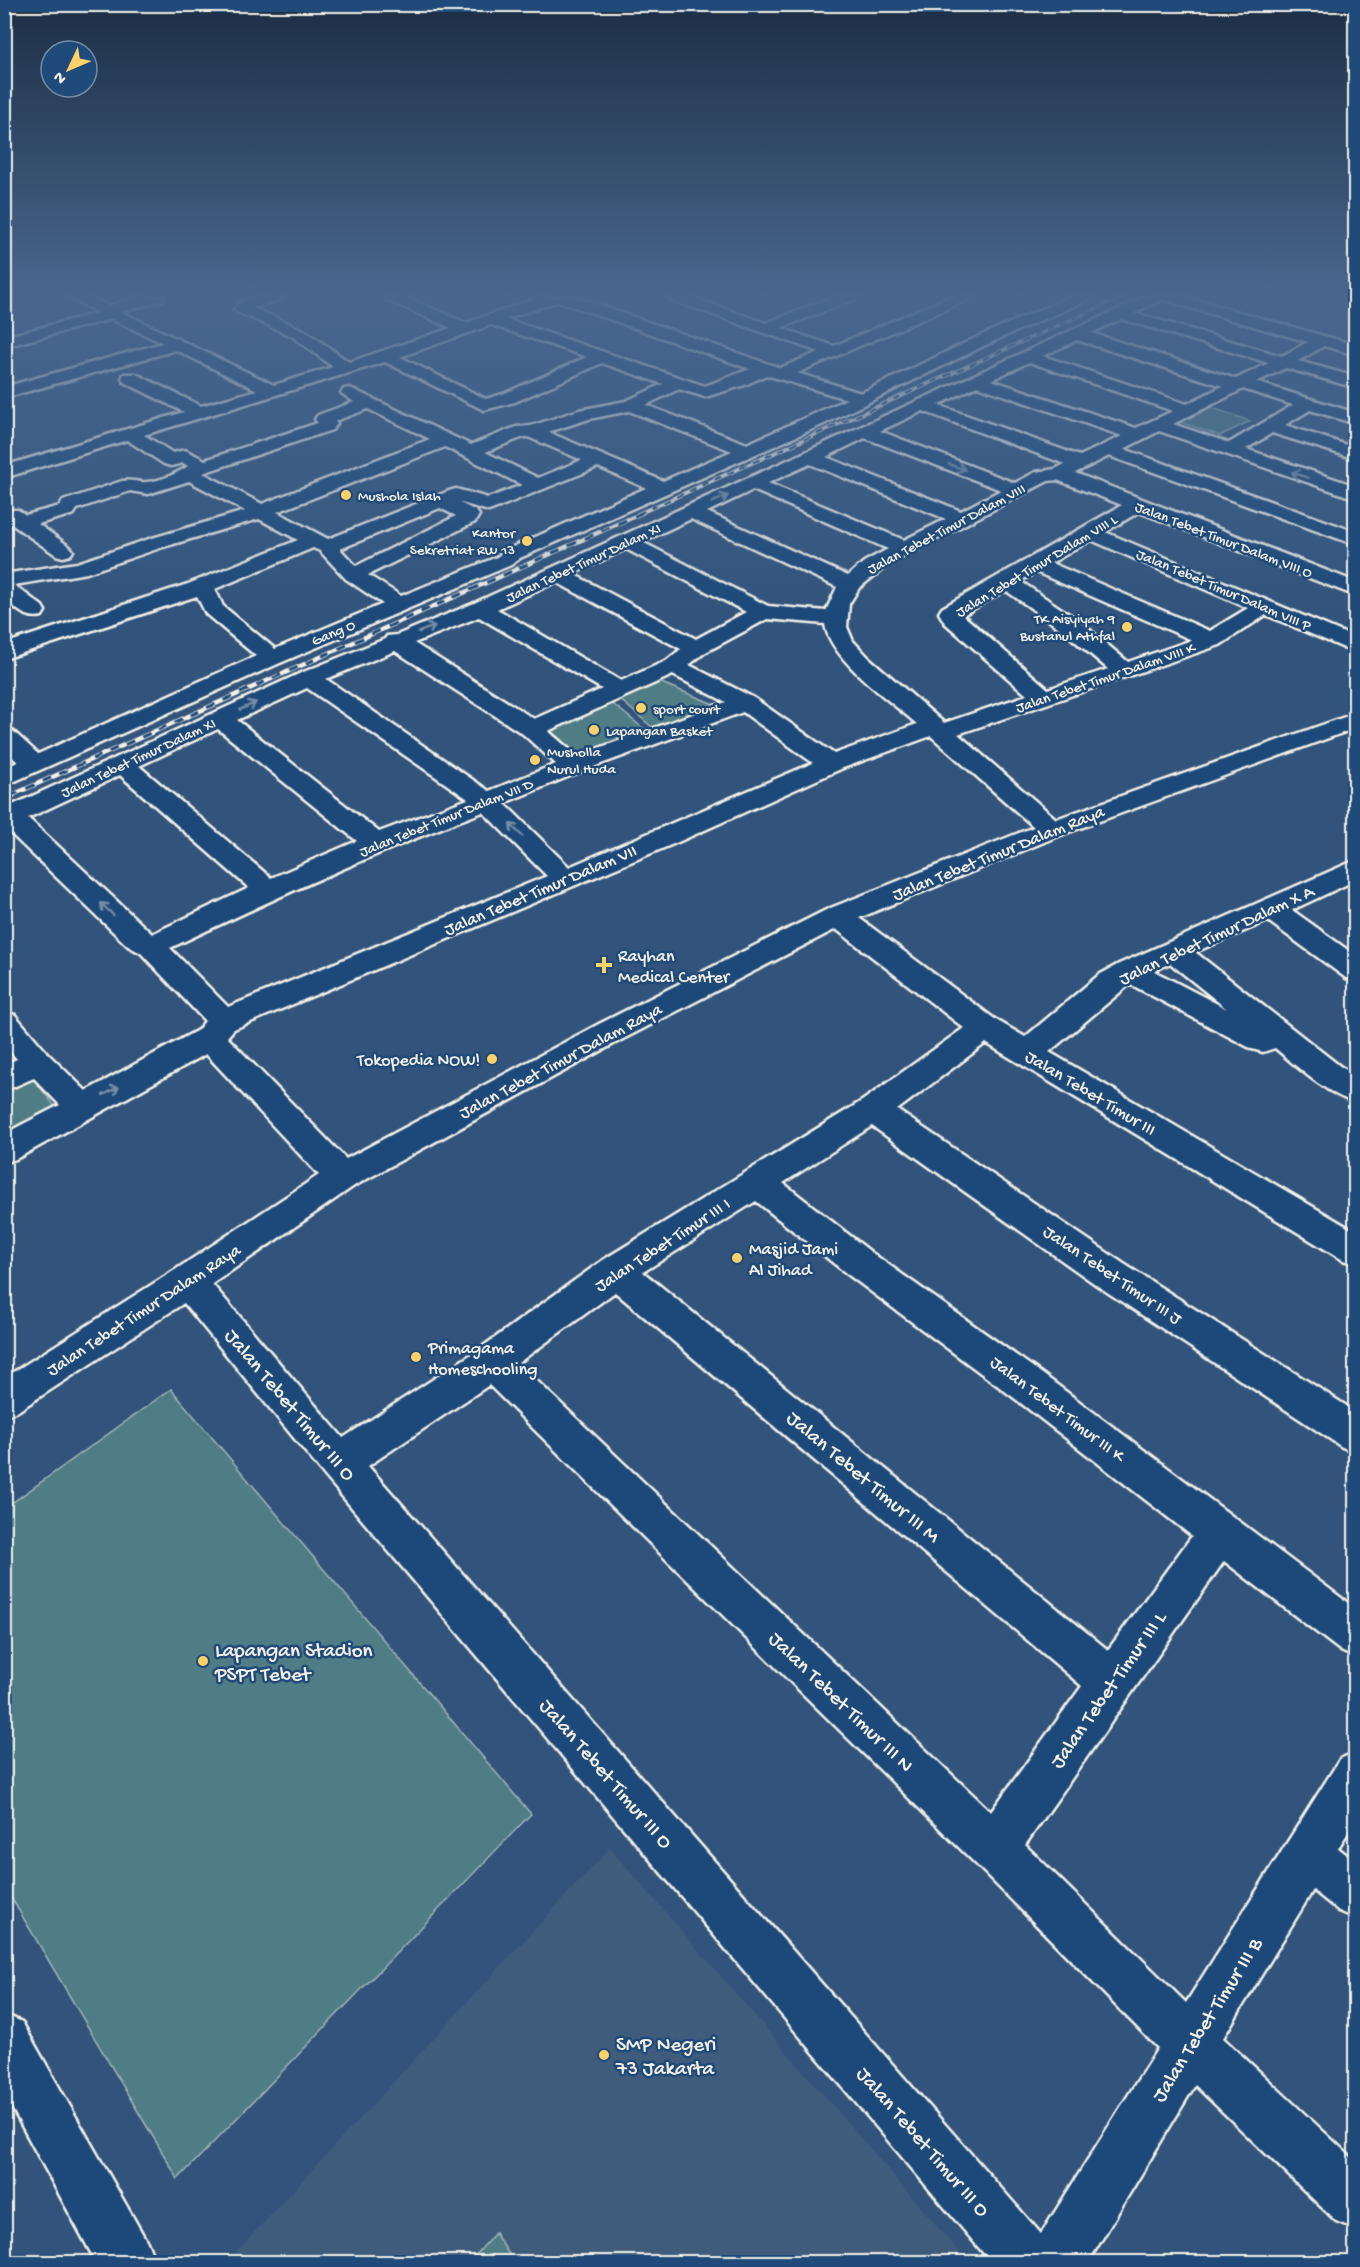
<svg xmlns="http://www.w3.org/2000/svg" width="1360" height="2267" font-family="'Gochi Hand',sans-serif">
  <rect width="100%" height="100%" fill="#32547c"/>
  <filter id="ink" filterUnits="userSpaceOnUse"><feTurbulence type="fractalNoise" baseFrequency=".0167" numOctaves="2"/><feDisplacementMap in="SourceGraphic" scale="12" xChannelSelector="R" yChannelSelector="G"/><feConvolveMatrix kernelMatrix="1 2 1 2 8 2 1 2 1" color-interpolation-filters="sRGB"/></filter>
  <g filter="url(#ink)">
    <path fill="#405b7d" d="M610,1848L968,2262H227Z"/>
    <g fill="#4f7c85" stroke="#a2b6b6" stroke-width="1.5">
      <path d="M1210,407L1250,421L1220,436L1180,422Z"/>
      <path d="M654,680L714,704L653,728L617,697Z"/>
      <path d="M613,704L644,729L573,757L544,731Z"/>
      <path d="M31,1076L58,1110L5,1139V1089Z"/>
      <path d="M171,1389L531,1814L178,2179L5,1887V1508Z"/>
      <path d="M495,2233L514,2262H470Z"/>
    </g>
    <g fill="none" stroke-linecap="round" stroke-linejoin="round">
      <defs>
        <g id="minor">
          <path d="M69,297H89L108,306L140,297H165L162,300L121,312L274,385L333,367L292,336L237,312L234,309C246,295 265,297 282,297L279,300L253,308L304,330L349,362L451,328L387,300L384,297H405L466,323L540,297H576L780,368L819,352L671,300L668,297H691L766,323L834,297H856L853,300L781,328L834,346L949,297H970L967,300L797,373L861,393L984,334L1070,297H1091L1088,300L996,340L824,424L520,558L511,565L280,663L4,786V768L18,762L4,750V729L13,731L38,754L256,656L206,614L197,596L4,659V644L188,584L298,540L259,519L163,547L87,573L14,585L42,606L45,611L42,616C26,620 16,608 4,599V574L77,563L149,539L245,511L189,481L148,494L130,491L77,509L74,514L38,524L70,547L73,551L70,555L63,557L56,555L4,519V510H18L26,515L60,506L63,501L122,481C131,479 138,483 147,482C161,481 178,473 188,466L183,463L171,466L164,464L127,440L4,478V466L184,412L124,382L122,378L124,374H136L201,406L257,390L176,350L4,398V387L163,343L111,319L4,347V337L98,313ZM558,301L750,369L705,386L506,319ZM491,325L587,357L503,394L486,399L400,357ZM385,362L484,410L515,402L602,363L663,384L626,401L579,410L531,426L516,427L471,445L350,388L344,389L341,393L354,402L318,415L315,419L318,423L205,460L185,450L173,453L144,435ZM766,375L847,399L747,444L646,405L679,389L705,397L745,385ZM368,409L430,439L262,504L203,473L332,430L337,424L335,421ZM629,411L732,451L663,481L548,432L589,419ZM524,437H528L582,460L538,478L485,452ZM445,447L522,485L488,498L456,489L449,491L328,539L277,512ZM598,467L646,488L506,550L497,557L401,596L368,575L475,522L479,515L476,511L458,502L489,511ZM440,508L456,516L356,566L340,549ZM313,548L320,551L346,579L383,604L275,649L223,606L215,589Z"/>
          <path d="M1145,297H1186L1356,345V355L1324,346L1298,361L1356,377V388L1286,368L1256,382L1356,413V424L1310,410L1285,425L1356,448V459L1272,433L1246,449L1356,486V499L1159,431L1124,449L1356,532V545L1109,456L1075,473L1356,582V596L1139,512L1105,532L1356,638V653L1266,615L1220,645L958,734L1056,819L1356,713V728L1061,835L859,918L996,1020L1025,1037L1099,975L1119,964L1356,860V880L1292,910L1356,956V981L1346,978L1268,921L1195,952L1341,1067L1356,1075V1103C1325,1093 1299,1068 1275,1048L1263,1052L1252,1049L1130,984L1049,1052L1356,1232V1264L1343,1260L986,1043L897,1110L1124,1264L1356,1412V1452L1342,1447L1098,1286L872,1126L783,1183L872,1253L1041,1373L1356,1609V1658L1341,1651L1224,1561L1025,1845L1186,2003L1340,1759L1356,1752V1820L1338,1848L1356,1862V1918L1339,1911L1313,1890L1223,2038L1356,2162V2229L1336,2221L1195,2085L1088,2262H991L325,1476L184,1303L18,1411L4,1416V1378L175,1270L319,1175L206,1054L16,1159L4,1163V1134L60,1105L34,1078L4,1091V1065L17,1059L4,1044V1012L15,1015L49,1055L86,1091L198,1030L205,1021L141,953L128,946L4,827V809L301,673L385,639L387,636L397,635L472,604ZM1163,299L1164,300L1308,342L1282,356L1134,313ZM1121,319L1269,363L1236,379L1091,333ZM1077,340L1223,386L1187,404L1043,356ZM1029,362L1173,411L1136,428L991,380ZM977,386L1122,436L1080,456L938,405ZM1243,389L1293,405L1229,443L1173,424ZM923,411L1065,464L1055,469L1036,472L1015,483L880,431ZM865,438L1001,490L961,511L826,457ZM810,464L946,519L904,540L768,483ZM1057,480L1122,505L942,608L939,613L945,623L1027,695L944,723L868,657L853,641L847,627L849,604L859,588L889,564L1048,481ZM753,490L888,549L864,562L848,576L707,512ZM691,519L837,587L826,611L768,606L642,542ZM1091,540L1248,608L1210,631L1051,563ZM626,549L746,612L696,639L573,574ZM1036,572L1192,640L1128,662L1078,620L1020,581ZM556,582L681,649L666,661L621,681L497,609ZM1005,590L1062,630L1108,669L1048,689L963,615ZM479,617L602,689L534,719L414,643ZM767,619L825,624C830,660 891,701 917,724L834,754L754,698L689,665L704,653ZM395,651L523,734L556,764L489,791L326,679ZM673,675L726,702L577,756L548,731ZM307,688L468,799L379,832L237,720ZM743,712L813,763L569,867L504,803L582,771ZM218,729L357,841L271,878L139,766ZM931,736L1034,827L828,909L599,1024L346,1159L227,1037L234,1029L678,842L843,768ZM120,775L249,888L152,934L28,818ZM483,812L547,876L228,1007L170,948C273,899 376,852 483,812ZM836,929L964,1028L862,1101L603,1260L478,1350L343,1438L212,1284L354,1186L621,1040ZM1170,963L1227,1009L1154,971ZM756,1201L846,1273L1013,1397L1192,1536L1108,1650L643,1272ZM615,1292L1082,1686L991,1812L518,1363ZM489,1385L977,1865L1158,2048L1041,2234L368,1466Z"/>
          <path d="M4,2014L22,2022L147,2242L155,2262H96L4,2093Z"/>
        </g>
      </defs>
      <use href="#minor" stroke="#f4f1e8" stroke-width="5"/>
      <use href="#minor" fill="#1f4a7a" fill-rule="evenodd"/>
      <defs>
        <path id="rail-far2" d="M638,514L1122,297"/>
        <path id="rail-far1" d="M10,796L642,513"/>
        <path id="rail" d="M4,799L13,795"/>
      </defs>
      <use href="#rail-far2" stroke="#f4f1e8" stroke-width="4"/>
      <use href="#rail-far1" stroke="#f4f1e8" stroke-width="4.5"/>
      <use href="#rail" stroke="#f4f1e8" stroke-width="6"/>
      <use href="#rail-far2" stroke="#1f4a7a" stroke-width="2" stroke-dasharray="7" stroke-linecap="butt"/>
      <use href="#rail-far1" stroke="#1f4a7a" stroke-width="3" stroke-dasharray="9" stroke-linecap="butt"/>
      <use href="#rail" stroke="#1f4a7a" stroke-width="4" stroke-dasharray="12" stroke-linecap="butt"/>
    </g>
    <defs><path id="oneway-shaft" d="M-6 0H5M1.5-3L5.5 0L1.5 3" fill="none" stroke-width="1.6" stroke-linecap="round" stroke-linejoin="round" transform="scale(1.5)"/></defs>
    <g stroke="#748da6">
      <use href="#oneway-shaft" transform="translate(957 467) rotate(21)"/>
      <use href="#oneway-shaft" transform="translate(1300 475) rotate(-161)"/>
      <use href="#oneway-shaft" transform="translate(720 499) rotate(-24)"/>
      <use href="#oneway-shaft" transform="translate(427 629) rotate(-21)"/>
      <use href="#oneway-shaft" transform="translate(248 706) rotate(-25)"/>
      <use href="#oneway-shaft" transform="translate(516 830) rotate(-136)"/>
      <use href="#oneway-shaft" transform="translate(107 909) rotate(-136)"/>
      <use href="#oneway-shaft" transform="translate(111 1091) rotate(-27)"/>
    </g>
  </g>
  <linearGradient id="sky" x2="0" y2="1"><stop stop-color="#1c2e44"/><stop offset="0.48" stop-color="#49678e"/><stop offset="1" stop-color="#49678e" stop-opacity="0"/></linearGradient>
  <rect width="1360" height="614" fill="url(#sky)"/>
  <g fill="#ffd166" stroke="#1f4a7a" stroke-width="2">
    <circle cx="346" cy="495" r="6"/>
    <circle cx="527" cy="541" r="6"/>
    <circle cx="1127" cy="627" r="6"/>
    <circle cx="641" cy="708" r="6"/>
    <circle cx="594" cy="730" r="6"/>
    <circle cx="535" cy="760" r="6"/>
    <path d="M601 956h6v6h6v6h-6v6h-6v-6h-6v-6h6z"/>
    <circle cx="492" cy="1059" r="6"/>
    <circle cx="737" cy="1258" r="6"/>
    <circle cx="416" cy="1357" r="6"/>
    <circle cx="203" cy="1661" r="6"/>
    <circle cx="604" cy="2055" r="6"/>
  </g>
  <g text-anchor="middle" stroke-width="5" stroke-linejoin="round" paint-order="stroke">
    <g font-size="15" fill="#f4f1e8" stroke="#1f4a7a" text-anchor="start">
      <text x="358" y="500">Mushola Islah</text>
      <text x="515" y="537" text-anchor="end">Kantor<tspan x="515" dy="17">Sekretriat RW 13</tspan></text>
      <text x="1115" y="623" text-anchor="end">TK Aisyiyah 9<tspan x="1115" dy="17">Bustanul Athfal</tspan></text>
      <text x="653" y="713">sport court</text>
      <text x="606" y="735">Lapangan Basket</text>
      <text x="547" y="756">Musholla<tspan x="547" dy="17">Nurul Huda</tspan></text>
    </g>
    <g font-size="15" fill="#f4f1e8" stroke="#1f4a7a">
      <text transform="translate(946 528) rotate(-28)" y="5">Jalan Tebet Timur Dalam VIII</text>
      <text transform="translate(1224 539) rotate(21)" y="5">Jalan Tebet Timur Dalam VIII O</text>
      <text transform="translate(583 562) rotate(-25)" y="5">Jalan Tebet Timur Dalam XI</text>
      <text transform="translate(1036 565) rotate(-31)" y="5">Jalan Tebet Timur Dalam VIII L</text>
      <text transform="translate(1224 589) rotate(23)" y="5">Jalan Tebet Timur Dalam VIII P</text>
      <text transform="translate(333 632) rotate(-23)" y="5">Gang O</text>
      <text transform="translate(1105 677) rotate(-19)" y="5">Jalan Tebet Timur Dalam VIII K</text>
      <text transform="translate(138 757) rotate(-25)" y="5">Jalan Tebet Timur Dalam XI</text>
      <text transform="translate(446 817) rotate(-22)" y="5">Jalan Tebet Timur Dalam VII D</text>
    </g>
    <g font-size="18" fill="#f4f1e8" stroke="#1f4a7a">
      <text transform="translate(998 852) rotate(-22)" y="6">Jalan Tebet Timur Dalam Raya</text>
      <text transform="translate(540 889) rotate(-23)" y="6">Jalan Tebet Timur Dalam VII</text>
      <text transform="translate(1216 934) rotate(-25)" y="6">Jalan Tebet Timur Dalam X A</text>
      <text transform="translate(560 1060) rotate(-28)" y="6">Jalan Tebet Timur Dalam Raya</text>
      <text transform="translate(1091 1092) rotate(31)" y="6">Jalan Tebet Timur III</text>
      <text transform="translate(662 1244) rotate(-33)" y="6">Jalan Tebet Timur III I</text>
      <text transform="translate(1113 1274) rotate(34)" y="6">Jalan Tebet Timur III J</text>
      <text transform="translate(143 1309) rotate(-33)" y="6">Jalan Tebet Timur Dalam Raya</text>
      <text transform="translate(1058 1408) rotate(37)" y="6">Jalan Tebet Timur III K</text>
    </g>
    <g font-size="18" fill="#f4f1e8" stroke="#1f4a7a" text-anchor="start">
      <text x="618" y="961">Rayhan<tspan x="618" dy="21">Medical Center</tspan></text>
      <text x="480" y="1065" text-anchor="end">Tokopedia NOW!</text>
      <text x="749" y="1254">Masjid Jami<tspan x="749" dy="21">Al Jihad</tspan></text>
      <text x="428" y="1353">Primagama<tspan x="428" dy="21">Homeschooling</tspan></text>
    </g>
    <g font-size="21" fill="#f4f1e8" stroke="#1f4a7a">
      <text transform="translate(291 1404) rotate(50)" y="7">Jalan Tebet Timur III O</text>
      <text transform="translate(864 1476) rotate(40)" y="7">Jalan Tebet Timur III M</text>
      <text transform="translate(1107 1689) rotate(-55)" y="7">Jalan Tebet Timur III L</text>
      <text transform="translate(842 1701) rotate(44)" y="7">Jalan Tebet Timur III N</text>
      <text transform="translate(607 1773) rotate(49)" y="7">Jalan Tebet Timur III O</text>
      <text transform="translate(1206 2019) rotate(-58)" y="7">Jalan Tebet Timur III B</text>
      <text transform="translate(924 2141) rotate(49)" y="7">Jalan Tebet Timur III O</text>
    </g>
    <g font-size="21" fill="#f4f1e8" stroke="#1f4a7a" text-anchor="start">
      <text x="215" y="1656">Lapangan Stadion<tspan x="215" dy="24">PSPT Tebet</tspan></text>
      <text x="616" y="2050">SMP Negeri<tspan x="616" dy="24">73 Jakarta</tspan></text>
    </g>
  </g>
  <rect width="1360" height="2267" fill="none" stroke="#1f4a7a" stroke-width="24"/>
  <rect x="12" y="12" width="1336" height="2243" fill="none" stroke="#f4f1e8" stroke-width="2" filter="url(#ink)"/>
  <g transform="translate(69 69) rotate(226)"><circle r="28" fill="#1f4a7a" stroke="#748da6" stroke-width="1.5"/>
  <path d="M0-4.5L10 22L0 15L-10 22Z" fill="#ffd166"/>
  <text y="-9" font-size="16" font-weight="bold" text-anchor="middle" fill="#f4f1e8">N</text>
  </g>
</svg>
